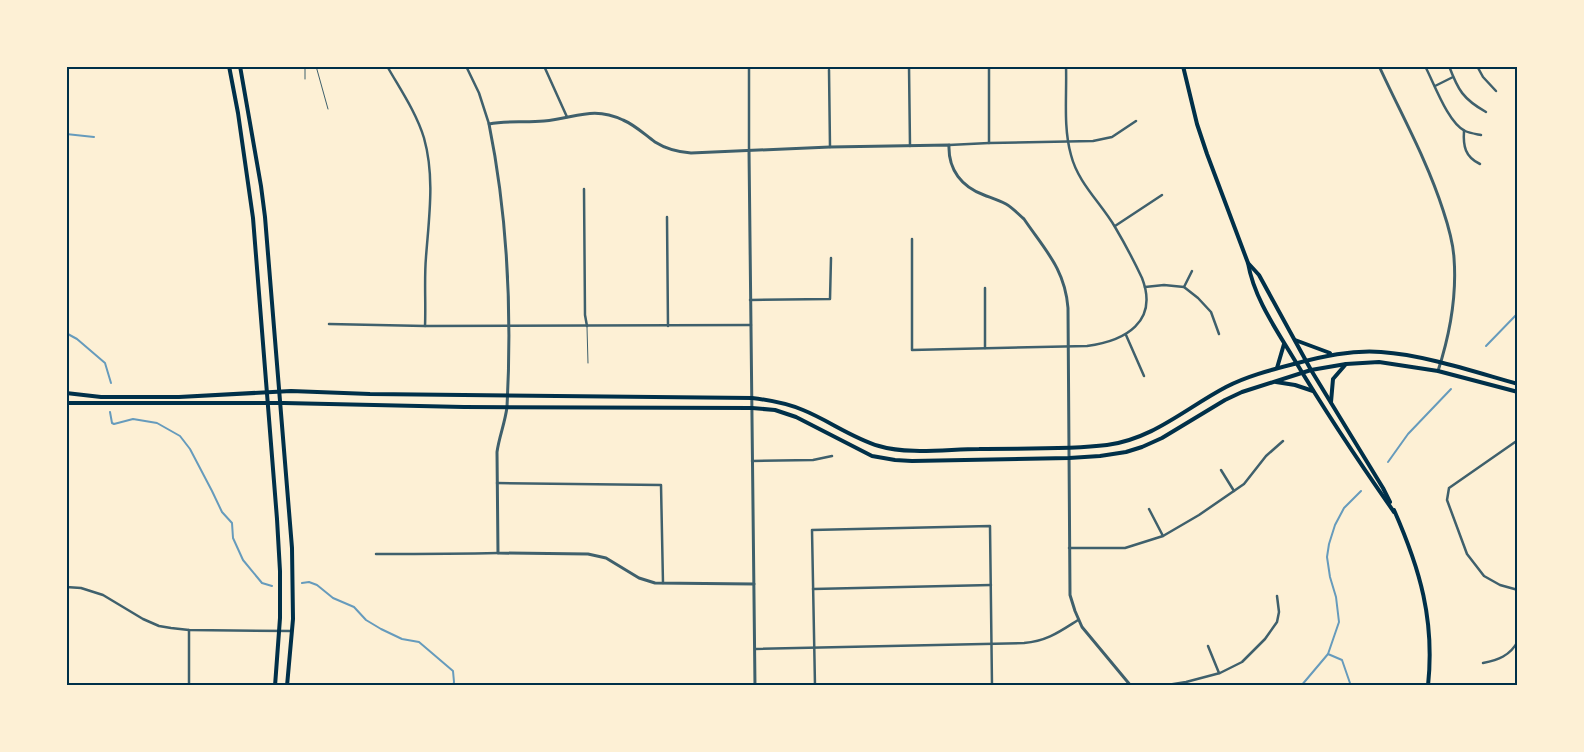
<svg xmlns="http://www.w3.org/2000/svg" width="1584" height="752" font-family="'Alegreya Sans',sans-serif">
  <rect width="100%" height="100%" fill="#fdf0d5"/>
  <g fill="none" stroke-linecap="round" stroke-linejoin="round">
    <g stroke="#669bbc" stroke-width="2">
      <path d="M66,134L94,137"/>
      <path d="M66,333L77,339L105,363L111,383"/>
      <path d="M1486,346L1518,313"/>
      <path d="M110,412L112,423L114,424L133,419L157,423L180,436L190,449L212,491L222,512L232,523L233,538L243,560L262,583L272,586"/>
      <path d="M1388,462L1408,434L1451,389"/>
      <path d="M302,583L309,582L317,585L333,598L354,607L366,620L381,629L402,639L419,642L453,671L454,682L453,686"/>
      <path d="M1328,654L1342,660L1351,686"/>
      <path d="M1301,686L1328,654L1339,622L1336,597L1330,577L1327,557L1329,544L1335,525L1344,508L1361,491"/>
    </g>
    <g stroke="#3f606c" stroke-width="1">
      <path d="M305,66V79"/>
      <path d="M316,66L328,109"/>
      <path d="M587,327L588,363"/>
    </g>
    <g stroke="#3f606c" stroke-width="2.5">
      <path d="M387,66C400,89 416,112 424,138C435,177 429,217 426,257C424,280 426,303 425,326"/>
      <path d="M466,66L479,93L489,124"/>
      <path d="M544,66L567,117"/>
      <path d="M749,66V150"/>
      <path d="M909,66L910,146"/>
      <path d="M989,66V143"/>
      <path d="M1425,66C1434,83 1448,123 1465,131C1469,133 1476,134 1481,135"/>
      <path d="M1449,66C1458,90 1463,99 1486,112"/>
      <path d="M1477,66L1483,77L1496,91"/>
      <path d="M829,70L830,147"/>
      <path d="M1435,86L1453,77"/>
      <path d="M1464,131C1463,146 1465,157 1480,164"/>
      <path d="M949,145L989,143L1093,141L1112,137L1136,121"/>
      <path d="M584,189L585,315L587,326"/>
      <path d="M667,217L668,326"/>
      <path d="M1115,226L1162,195"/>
      <path d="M912,239V350L1087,346C1125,341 1159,322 1142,278C1134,261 1125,244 1115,227C1101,203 1078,183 1071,155C1063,127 1067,95 1066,66"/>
      <path d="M1145,287L1164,285L1184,287L1198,298L1211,312L1219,334"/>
      <path d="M1184,287L1192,271"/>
      <path d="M750,300L830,299L831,258"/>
      <path d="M329,324L425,326L751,325"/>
      <path d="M1126,335L1144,376"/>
      <path d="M985,348V288"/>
      <path d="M1518,440L1449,488L1447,500L1467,554L1484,576L1500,585L1518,590"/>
      <path d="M752,461L813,460L832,456"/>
      <path d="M1221,470L1234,491"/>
      <path d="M497,483L661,485L663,583"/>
      <path d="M1149,509L1163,536"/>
      <path d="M1069,548H1125L1163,536L1199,515L1244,484L1266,456L1283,441"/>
      <path d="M376,554C416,554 457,554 498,553"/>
      <path d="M66,587L81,588L103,595L143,619L159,626L171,628L189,630L292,631"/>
      <path d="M813,589L991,585"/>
      <path d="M1208,646L1219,673"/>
      <path d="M755,649L1024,643C1047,641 1059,632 1078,620"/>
      <path d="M1483,663C1498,660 1510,656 1518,641"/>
      <path d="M189,686V630"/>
      <path d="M815,686L812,530L990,526L992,686"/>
      <path d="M1161,686L1186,682L1220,673L1242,662L1265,639L1277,622L1279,612L1277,596"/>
    </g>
    <g stroke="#3f606c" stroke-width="3">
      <path d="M1379,66C1401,114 1427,160 1443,210C1448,225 1453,241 1454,258C1457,297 1450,334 1438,371"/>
      <path d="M749,150L755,686"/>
      <path d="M754,584L655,583L639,578L606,558L588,554L498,553L497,452C499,437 505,423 507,407C512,312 508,218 489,124C507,120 525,123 544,121C574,119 592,105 623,120C635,125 644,134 655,142C666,149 678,152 691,153L830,147L949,145C948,170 962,187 984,195C992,198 999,200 1006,204C1013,208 1018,214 1024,219C1045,250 1065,269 1068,308L1070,595L1075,611L1082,627L1131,686"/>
    </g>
    <g stroke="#003049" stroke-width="4">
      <path d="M229,66L238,113L253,218L277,519L280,571V618L275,686"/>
      <path d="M240,66L261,186L265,217L292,548L293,619L287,686"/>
      <path d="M1183,66L1197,124L1207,154L1248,263C1254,298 1276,329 1294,359C1325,411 1359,462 1394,512"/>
      <path d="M1248,263L1259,275L1311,370L1383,488L1390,502"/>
      <path d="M1295,340L1330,353"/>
      <path d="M1277,368L1284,344"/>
      <path d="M1276,382L1295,385L1313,391"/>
      <path d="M66,393L101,397H179L291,391L370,394L752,398C769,400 786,403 803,410C828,420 852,438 879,446C909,455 948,449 979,449C1021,448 1065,450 1107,445C1153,439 1186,408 1226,387C1247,376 1271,370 1294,364C1323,356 1351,350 1381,352C1425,355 1475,372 1518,384"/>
      <path d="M1331,402L1333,379L1346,364"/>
      <path d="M66,403H284L464,407L752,408L775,410L796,417L872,456L895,460L912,461L1069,458L1100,456L1126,452L1142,447L1162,438L1225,400L1242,392L1311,370L1346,364L1379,362L1438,371L1518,392"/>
      <path d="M1394,510C1420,569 1435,620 1428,686"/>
    </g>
  </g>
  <rect width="1584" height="752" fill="none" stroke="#fdf0d5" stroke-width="135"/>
  <rect x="68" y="68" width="1448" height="616" fill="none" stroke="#003049" stroke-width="2"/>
</svg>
